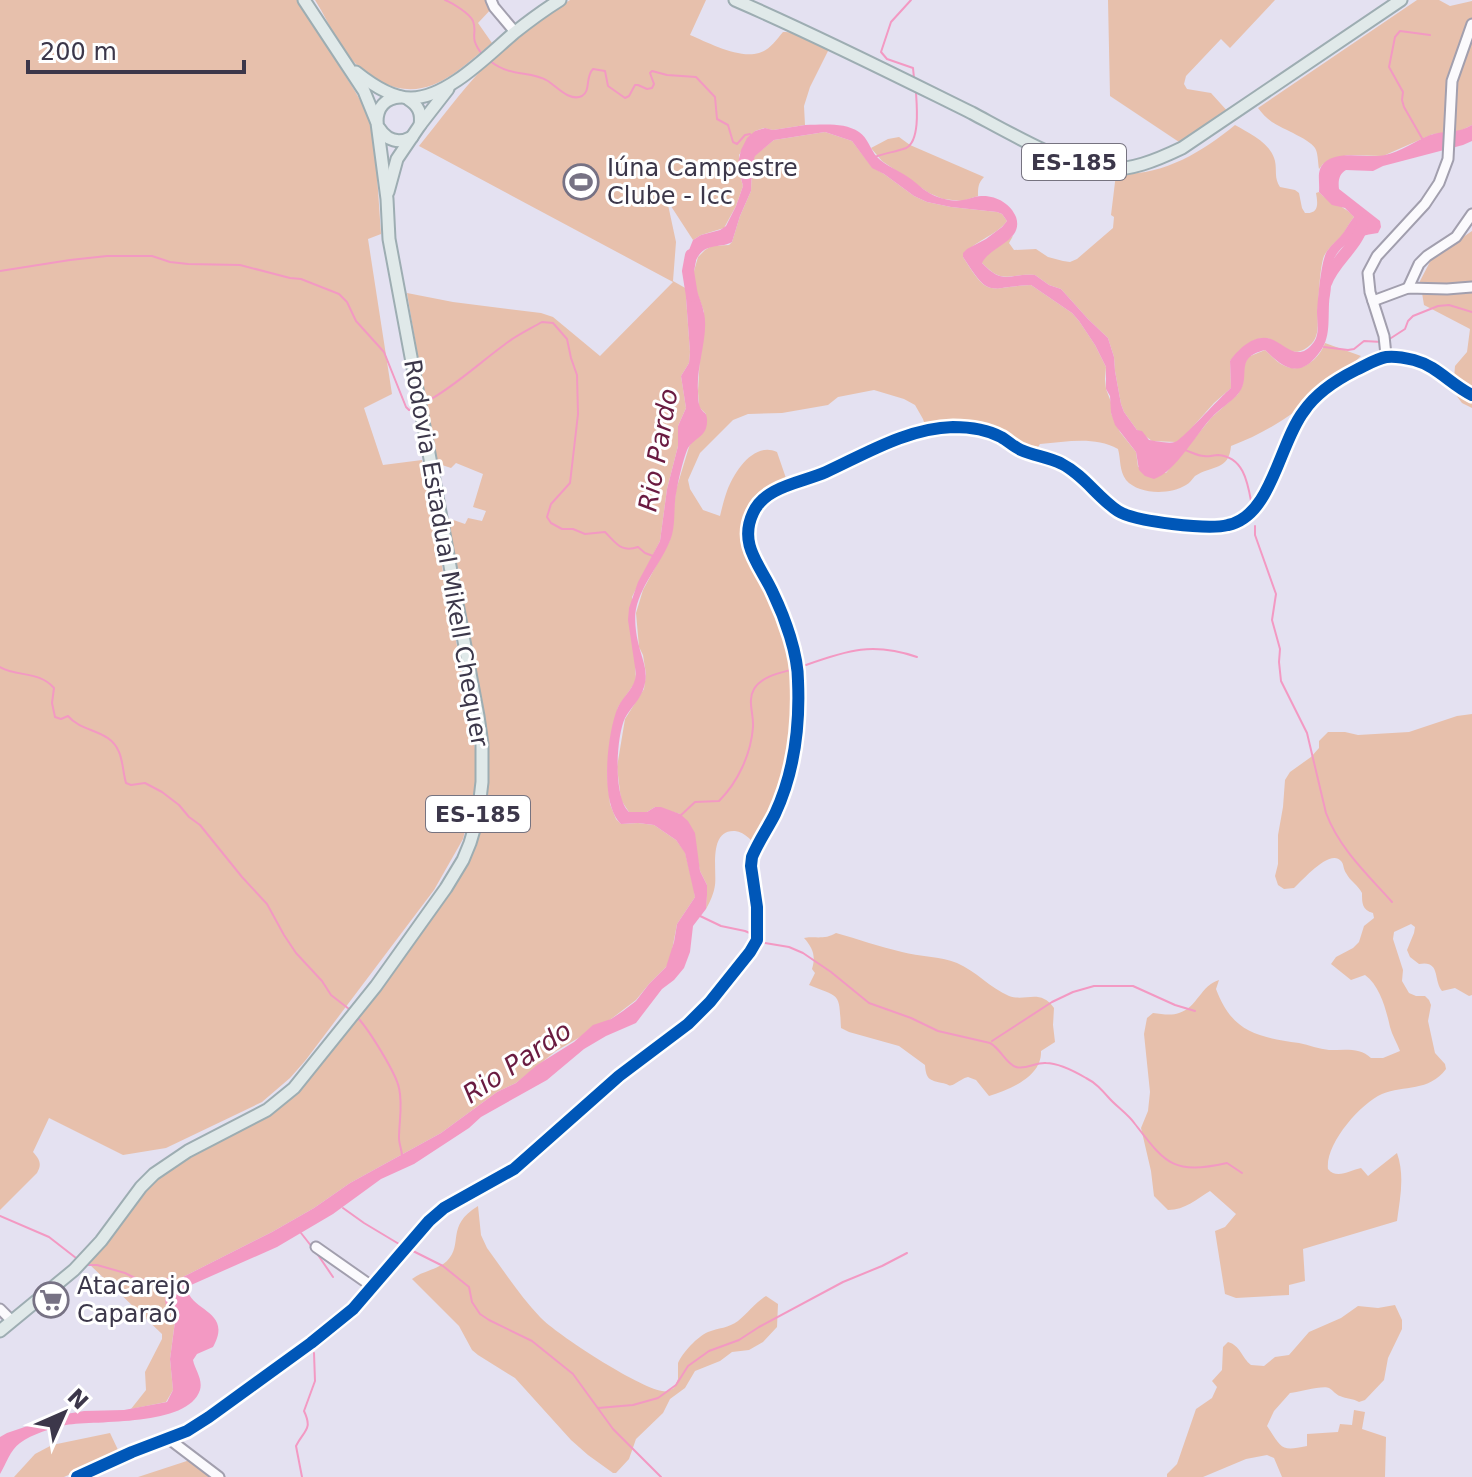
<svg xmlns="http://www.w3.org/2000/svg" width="1472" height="1477" font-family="'DejaVu Sans',sans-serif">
  <rect width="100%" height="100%" fill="#e4e1f1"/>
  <g fill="#e7c0ac">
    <path d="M0,0H306C317,23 327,47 341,69C354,90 367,108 374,132L381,234L368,239L392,394L364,408L383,465L422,460L473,731L477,769L473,799L463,839L434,890L305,1061L290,1078L262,1102L166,1148L123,1155L49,1118L33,1152C40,1160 42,1164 37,1173L0,1210Z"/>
    <path d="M315,0H492L493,7L478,23L492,43C457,71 428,104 381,82C364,74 350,60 340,44C331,30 324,14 315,0Z"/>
    <path d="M570,0H706L690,35C709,43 739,59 759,53C770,50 776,40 783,32C800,31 814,41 829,49L810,87L804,106L805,125L773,130L764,128L755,131L739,155V172L743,186L736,206L724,228L701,235L693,240L667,200L676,242L673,281L687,289L686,298L690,352L689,363L681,376L686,408L678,426V446L667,489L660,541L632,597L636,681L618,707L610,746L607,774L610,804L616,819L621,824L638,823L654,825L676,840L685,852L694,889L695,897L677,924L670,961L666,967L649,984L636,1000L611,1019L556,1051L516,1083L497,1092L441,1133L350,1183L314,1208L272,1232L171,1283L165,1298L167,1309L173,1310L176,1313L170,1359L173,1390L166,1402L131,1409L146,1390L145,1372L162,1339V1334L87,1262L155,1173L268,1111L368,995L479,831C502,749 478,687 460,607C453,578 450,547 445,517L465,524L468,518L482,521L486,511L473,507L483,474L456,463L451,468L436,463L407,293L453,302L541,313L553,317L600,356L673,282L419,146C440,120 460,93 482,69C507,42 539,19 570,0Z"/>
    <path d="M1108,0H1275L1230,48L1221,39L1186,76L1184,84L1187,89L1211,93L1230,114L1185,146L1110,96Z"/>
    <path d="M1417,0H1439L1450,6L1472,1V125L1458,132L1433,134L1383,156L1347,155L1323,164L1319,169C1318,163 1318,155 1316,150C1313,140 1282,129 1272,122C1266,118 1262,113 1258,108Z"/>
    <path d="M1235,125C1249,133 1271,143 1275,161C1277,171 1274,178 1280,187L1295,190L1299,193L1302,208L1305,213C1319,214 1318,204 1316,193L1319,192C1329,204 1345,205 1354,217C1350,222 1347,227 1344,233C1338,241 1329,246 1324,256C1320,266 1319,293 1318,305C1316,319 1322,336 1309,346C1282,368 1278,318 1243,348C1238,352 1234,356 1230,361L1231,388L1214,403L1180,441L1176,442L1152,441L1137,430L1124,412L1121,404L1115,371L1114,357L1108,338L1088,319L1061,289L1049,285L1035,275C1008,273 1004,286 981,262L985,255L1013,236L1009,243L1014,250L1036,249L1048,257L1063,261L1070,262L1077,259L1113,228L1114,217L1111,215L1116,174C1162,176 1201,153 1235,125Z"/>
    <path d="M825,132L852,141L872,167L884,174L914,196L927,202L951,207L997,212L1002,214L1007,221C995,237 972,241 963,257C990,300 987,287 1031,285L1072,313L1079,321L1095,345L1106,367L1105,379L1106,389L1111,402V413L1120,432L1136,452L1138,467L1166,473L1212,417L1238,394L1243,384L1244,366L1248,357L1265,350C1271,355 1277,363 1285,366C1302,374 1320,358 1325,343L1361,356C1320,394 1284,426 1231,446C1229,471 1212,465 1195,476C1192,479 1190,483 1186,485C1170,495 1139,495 1126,480C1119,470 1121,460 1118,449C1094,436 1067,442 1040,444L1038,447L1020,445L986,428L927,431L923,419L915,405L904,399L874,390L838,397L828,405L782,413L748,414L733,420L700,453L688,480L690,489L703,510L720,516C722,508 724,499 727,491C734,472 754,441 777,452L788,484C759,504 740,530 760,565C764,574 772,581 777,590C789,612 803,652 804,677C807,718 800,764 785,803C778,819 767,835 759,851C754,842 745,832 735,831C708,829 717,871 715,885C714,893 710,902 706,909L707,885L700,871L696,850L680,814L655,807L647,812H629L621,800L617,767L625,719L644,689L646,674L643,655L639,647L636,613L643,590L670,540L676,490L689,447L706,414L699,407L698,391L700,356L704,335V312L692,278L698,257L705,250L712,246L729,245L732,242L740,216L751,191L752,165L754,156L774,140Z"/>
    <path d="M899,137L910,145L984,177C978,183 978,188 978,196L962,201L943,199L929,193L882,161L871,148L888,139Z"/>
    <path d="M1472,231V408L1462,403L1453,391L1455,366L1467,352L1470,329L1424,305L1420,281L1432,258Z"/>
    <path d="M1472,714V995L1469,996L1455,988L1442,991C1433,980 1441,960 1419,964L1410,957L1407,950L1414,933L1415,927L1411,924L1394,932L1393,939L1403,970L1402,981L1409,993L1416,996H1425L1429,1000L1431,1005L1428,1021L1435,1053L1445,1064L1446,1069C1429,1092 1404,1085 1382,1094C1360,1104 1325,1144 1328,1169C1337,1180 1350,1170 1361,1168L1368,1176L1397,1153C1405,1176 1400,1198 1397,1221L1303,1249L1305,1281L1289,1285V1295L1236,1298L1225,1294L1215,1231L1225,1227L1236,1214L1210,1191C1197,1199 1185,1210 1168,1210L1154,1196L1151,1171L1141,1128L1148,1111L1150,1092L1144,1034L1147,1018L1153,1013C1162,1014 1171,1016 1179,1013C1197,1008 1201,985 1219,980L1216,989C1232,1032 1257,1037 1299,1043C1309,1045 1319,1049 1329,1050C1344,1050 1360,1047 1371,1058H1383L1400,1051C1397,1043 1392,1035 1390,1027C1386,1009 1380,986 1365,975L1351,980L1331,964L1336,957L1353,948L1359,942L1364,926L1374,918L1373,913C1362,910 1362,903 1362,893C1358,885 1350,881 1346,873C1343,869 1344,864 1341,861C1330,848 1302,881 1294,888L1284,889L1278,885L1275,876L1278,864V835L1283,807L1285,780L1290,772L1311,757L1319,748V741L1328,732H1345L1358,735L1409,732L1457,716Z"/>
    <path d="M836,933C858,939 880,947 902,952C919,957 940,956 957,963C976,971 990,988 1009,996C1026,1002 1040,988 1054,1008L1053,1025L1055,1042L1041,1051C1042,1077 1010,1089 989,1096L976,1080L968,1077C963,1078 960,1081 956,1083C948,1088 950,1084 942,1083C929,1080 926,1079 925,1065L899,1046L849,1032L841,1028C839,992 841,998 809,985L815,973L812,969C816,956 813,948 804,938C816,936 825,940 836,933Z"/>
    <path d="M478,1206L481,1235L487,1248C504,1271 520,1296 540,1317C557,1335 638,1387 662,1391C668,1392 668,1391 674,1388L678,1379V1363C683,1352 697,1337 708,1332C718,1328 729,1328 738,1321C748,1313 755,1303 766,1296L778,1304L777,1327L763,1342L749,1350L732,1352L720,1361L695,1371L685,1388L670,1399L663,1413L636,1439L629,1459L616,1473H613L588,1455L571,1440L515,1378L478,1355L472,1350L459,1326L412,1279C422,1271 437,1270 447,1261C464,1244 445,1226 478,1206Z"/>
    <path d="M1395,1305L1402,1320V1329L1388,1358L1384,1380L1365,1400L1359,1402C1352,1398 1347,1399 1340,1396C1336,1395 1333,1390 1329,1388C1323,1385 1300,1392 1290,1393L1274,1411L1267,1426C1282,1448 1280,1452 1307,1446V1434L1338,1432L1340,1424L1352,1425L1354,1410L1365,1412L1362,1429L1386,1437L1385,1477H1282L1274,1458L1267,1455L1246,1459L1203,1477H1167V1474L1177,1464L1196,1409L1212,1398L1217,1387L1212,1381L1222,1370L1223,1347L1228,1342C1240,1345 1242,1358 1251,1365L1264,1366L1275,1357L1289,1355L1309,1332L1341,1318L1358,1306L1378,1308Z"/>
    <path d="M110,1433L119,1452L64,1477H14L35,1454L52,1445Z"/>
    <path d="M196,1458L226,1477H138Z"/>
  </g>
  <path fill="#f399c3" d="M805,125C822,125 844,122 859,132C868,138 870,149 877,157C886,166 898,170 908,177C917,183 924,191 933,195C942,199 954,202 963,200C970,199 975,196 981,196C996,195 1011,204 1016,217C1024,241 990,246 982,263C1004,286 1008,273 1035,275L1049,285L1061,289L1088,319L1108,338L1114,357L1115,371L1121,404L1124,412L1137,430L1142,431L1149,440C1156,441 1168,444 1175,442C1181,441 1221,396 1231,388L1230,361C1238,349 1255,333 1271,339C1285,344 1298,364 1314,342C1320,333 1317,322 1317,312C1318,298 1321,261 1327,251C1332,244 1339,239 1344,232C1347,227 1350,222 1354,217L1345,208L1332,205L1319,192C1320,181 1316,171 1324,163C1339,149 1367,159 1385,155C1400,152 1415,141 1430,135C1445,130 1457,134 1472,125V141L1463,145L1383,166L1373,171L1346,170C1339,174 1338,181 1339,189L1380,221L1381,227L1378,233C1360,235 1341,242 1333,261C1330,268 1331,278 1331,285C1331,292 1329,298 1329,304C1328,328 1331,343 1312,361C1294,378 1279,363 1265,350C1232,358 1253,377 1238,394C1231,402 1221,408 1214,415C1197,432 1176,472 1154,479L1145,476L1139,470L1136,452L1115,425L1111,413L1110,396L1106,389V367L1095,345L1079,321L1072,313L1031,285C986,287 991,300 963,257V253L967,249L986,239L1002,227L1007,221L1002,214L997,212L951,207L927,202L914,196L884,174L872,168L852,141L825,132L774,140L755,156L752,165L751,191L740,216L732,242C722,248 708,243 699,255C685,274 700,293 704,313C709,335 696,366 698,391C698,397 698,404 701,409C705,415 706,411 707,419C708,437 695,437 688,448C683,458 676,490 675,502C674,513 675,527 671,538C662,563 642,582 636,609C634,619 636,635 639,646C642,659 649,672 644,687C641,699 631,707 625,718C616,737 613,797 629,812H647L655,807H661L680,814L688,821L695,833L700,871L707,885V895L706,909L693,926L690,952L684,968L674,980L662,989L636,1023L606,1036L584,1049L547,1080L481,1117L469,1128L414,1164L381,1179L333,1214L277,1247L191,1285L187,1289C192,1312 233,1311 213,1347L197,1354L193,1360C195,1370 203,1379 200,1390C188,1427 97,1420 66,1425C52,1428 32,1434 20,1443C10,1450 6,1464 0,1474V1437L7,1433L60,1415L84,1411L124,1410L167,1402L173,1390L170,1359L176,1314L173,1310L167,1309C164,1300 164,1291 171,1283L272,1232L314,1208L350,1183L441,1133L497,1092L516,1083L537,1065L574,1042L593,1025L611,1019L623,1011L636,1001L649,984L666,967L674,942L677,924L695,897L685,853L676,840L654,825L638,823L621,824C599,803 607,733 618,707C624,695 635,688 636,674L628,620L629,608L638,582L660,541L667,489L678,446V426L686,408L681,376L689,363L690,352L686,298L688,278L687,255L693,240L701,235L720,230L726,226L736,206L743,186L739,171L738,163L741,150L747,138L755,131L765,128L773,130Z"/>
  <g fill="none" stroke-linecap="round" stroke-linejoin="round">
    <g stroke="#f399c3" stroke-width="2">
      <path d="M445,0C453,3 470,14 473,21C478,34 468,36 482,54"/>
      <path d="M911,0L891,22L881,52L887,59L913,68L914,78"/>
      <path d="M490,61C512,78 529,70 548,81C557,87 570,102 582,96C591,91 585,77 593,69L605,71L608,86L625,98L629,96L635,85H638L647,89L652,88L654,84L650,73L652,71L667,75L696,77L715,97L717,119L728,125L733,142L737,144L745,135L750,134L752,137"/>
      <path d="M1423,140L1404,107L1402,100L1403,92L1389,67L1395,37L1400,31L1430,35"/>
      <path d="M875,157C884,153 896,152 906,148C920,141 917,107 916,93"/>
      <path d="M0,271L70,260L107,256H152L170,262L188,264L240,265L290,278L301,279L339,294L347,302L356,321L384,352L406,407L409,410L413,409"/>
      <path d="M1388,340L1405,329L1408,321L1413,316L1438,306L1449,305L1472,312"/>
      <path d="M1324,347L1348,350L1354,349L1364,341L1382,342"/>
      <path d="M426,402C454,387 478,364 504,345C515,336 530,329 542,322L553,323L567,339L571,358L577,375L578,414L570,483L551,504L547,517L551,523L562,529H573L585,534L605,532C616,543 621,553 638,547L645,553L653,556"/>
      <path d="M1185,450C1191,452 1198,456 1204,456C1209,457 1213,455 1218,455C1245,457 1248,485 1252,506"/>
      <path d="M1255,526V535L1276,594L1272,620L1280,649L1279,662L1281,681L1307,733L1326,813C1339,848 1367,874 1392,902"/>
      <path d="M806,665C848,650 873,642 917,657"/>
      <path d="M0,667C18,677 39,671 54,688L52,703L55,717L61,719L68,716C82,733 110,729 119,752C123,761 123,773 126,783L131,785L145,783L162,792L179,805L189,817L200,825L242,877L267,904L284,935L296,953L322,981L331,995L349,1009"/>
      <path d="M679,817L695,802L719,801C738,782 751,754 753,727C754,714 747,701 754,689C762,676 780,673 794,669"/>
      <path d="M698,915L721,926L745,931L752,934"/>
      <path d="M765,943L789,947L803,953L831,972L869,1003L911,1018L938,1031L990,1043C1001,1049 1006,1064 1016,1067C1026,1070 1036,1062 1046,1063C1059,1063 1074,1071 1086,1078C1096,1083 1102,1090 1109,1098C1117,1107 1128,1114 1135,1124C1166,1164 1173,1175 1227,1163L1242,1173"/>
      <path d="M358,1018C369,1030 396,1073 399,1088C403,1105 399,1121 399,1138C399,1144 402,1150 402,1156"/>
      <path d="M992,1041L1052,1002L1073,992L1094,986H1133L1175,1005L1195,1011"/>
      <path d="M343,1208L364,1223L399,1244"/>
      <path d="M0,1216L49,1237L76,1258"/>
      <path d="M301,1233L312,1247"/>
      <path d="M411,1250L443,1266L469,1287L472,1302L480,1314L489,1320L532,1341L573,1374L613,1429L661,1477"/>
      <path d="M316,1252L333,1277"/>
      <path d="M88,1265H97L125,1273L139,1280L172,1279L175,1281"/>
      <path d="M598,1408L633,1405L658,1398L676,1385L688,1366L709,1351L739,1340L759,1327L843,1282L882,1266L907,1253"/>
      <path d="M302,1477L296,1446C304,1430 313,1430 304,1411L315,1381L314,1353"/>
    </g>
    <g stroke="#f399c3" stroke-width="12">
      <path d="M691,255L688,271L692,296"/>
      <path d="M1326,283C1334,260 1360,245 1363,221"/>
    </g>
    <defs>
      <g id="minor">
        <path d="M491,0L494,7L515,32"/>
        <path d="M1408,288L1419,264L1427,256L1456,237L1472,214"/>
        <path d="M1373,301L1408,288L1447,289L1472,287"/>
        <path d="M1386,355L1384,336L1370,292L1368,273L1377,256L1425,204L1439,183L1448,159L1452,81L1472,24"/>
        <path d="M316,1247L373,1287"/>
        <path d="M0,1309L12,1321"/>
        <path d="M169,1439L219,1477"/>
        <path d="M77,1477L132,1452L187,1431L209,1417L311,1343L353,1309L429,1221L444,1208L514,1169L619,1076L688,1024L710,1002L750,952L757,940V907L751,866L752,857C758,842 768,828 775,814C794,773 800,726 798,681C798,654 785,618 773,593C761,566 738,545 753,513C765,486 801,483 826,472C865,454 908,428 953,427C969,427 986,429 1001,437C1008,441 1014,447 1021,450C1034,456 1049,457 1062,464C1084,475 1098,498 1118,511C1135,522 1209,530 1228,525C1272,516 1279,443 1304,411C1317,392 1336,380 1356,370C1382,357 1385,353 1414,360C1437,366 1451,385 1472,395"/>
      </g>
      <g id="major">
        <path d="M735,0C816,35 893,74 972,113C1006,131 1064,165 1100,169C1129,172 1157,160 1182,148L1401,0"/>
        <path d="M356,72C371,84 391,98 411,98C447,98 488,55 514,33C529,21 544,10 560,0"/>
        <path d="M377,122C377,108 385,98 400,97"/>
        <path d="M420,125L448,89"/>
        <path d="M379,128C387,141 399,144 412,137"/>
        <path d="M388,192L397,159L420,125C422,113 418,105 408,99"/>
        <path d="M0,1331L74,1270L101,1241L141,1187L154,1174L188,1151L267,1110L294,1088L376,986L446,888L463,860L470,843L478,816L482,782V744L478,716L389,239L387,199L377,123L364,91L304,0"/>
      </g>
    </defs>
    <use href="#minor" stroke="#a29fae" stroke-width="13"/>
    <use href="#major" stroke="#9dadb2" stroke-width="15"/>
    <use href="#minor" stroke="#fbfafd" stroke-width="9"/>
    <use href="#major" stroke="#e0e9e9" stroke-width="11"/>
    <defs>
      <path id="cycleway" d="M77,1477L132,1452L187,1431L209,1417L311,1343L353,1309L429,1221L444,1208L514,1169L619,1076L688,1024L710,1002L750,952L757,940V907L751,866L752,857C758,842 768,828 775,814C794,773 800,726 798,681C798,654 785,618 773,593C761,566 738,545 753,513C765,486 801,483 826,472C865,454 908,428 953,427C969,427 986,429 1001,437C1008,441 1014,447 1021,450C1034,456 1049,457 1062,464C1084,475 1098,498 1118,511C1135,522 1209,530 1228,525C1272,516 1279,443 1304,411C1317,392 1336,380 1356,370C1382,357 1385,353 1414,360C1437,366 1451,385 1472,395"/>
    </defs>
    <use href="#cycleway" stroke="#fff" stroke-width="17"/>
    <use href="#cycleway" stroke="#0057b8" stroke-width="12"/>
  </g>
  <defs>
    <symbol id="stadium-ring" viewBox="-11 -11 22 22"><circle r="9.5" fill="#fff" stroke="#777284" stroke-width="1.5"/><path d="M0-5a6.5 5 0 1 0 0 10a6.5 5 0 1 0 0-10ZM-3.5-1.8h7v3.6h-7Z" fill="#777284"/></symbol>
    <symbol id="supermarket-ring" viewBox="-11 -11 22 22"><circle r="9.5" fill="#fff" stroke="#777284" stroke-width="1.5"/><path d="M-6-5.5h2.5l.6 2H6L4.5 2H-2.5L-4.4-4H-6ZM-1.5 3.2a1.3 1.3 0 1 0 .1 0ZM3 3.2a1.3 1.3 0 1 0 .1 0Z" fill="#777284"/></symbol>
  </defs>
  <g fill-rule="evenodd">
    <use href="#stadium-ring" x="561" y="162" width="40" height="40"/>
    <use href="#supermarket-ring" x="31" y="1280" width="40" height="40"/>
  </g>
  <g text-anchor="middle" stroke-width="6" stroke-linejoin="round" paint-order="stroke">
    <g fill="#fff" stroke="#767380" stroke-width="2">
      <rect x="1022" y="144" width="104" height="36" rx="6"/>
      <rect x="426" y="796" width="104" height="36" rx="6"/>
    </g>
    <g font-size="22" font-weight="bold" fill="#3c374a">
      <text x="1074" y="170">ES-185</text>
      <text x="478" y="822">ES-185</text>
    </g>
    <g font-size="24" fill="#3c374a" stroke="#fff" text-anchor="start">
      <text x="607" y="176">Iúna Campestre<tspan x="607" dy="28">Clube - Icc</tspan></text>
      <text x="77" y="1294">Atacarejo<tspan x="77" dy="28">Caparaó</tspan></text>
    </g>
    <g font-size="24" fill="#3c374a" stroke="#fff">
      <text transform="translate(446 553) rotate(80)" y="8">Rodovia Estadual Mikell Chequer</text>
    </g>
    <g font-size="26" font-style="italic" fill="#6a1b41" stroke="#fff">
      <text transform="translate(658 450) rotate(-80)" y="9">Rio Pardo</text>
      <text transform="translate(517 1062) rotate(-34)" y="9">Rio Pardo</text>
    </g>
  </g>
  <g transform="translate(64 1413) rotate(45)" stroke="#ffffff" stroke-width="6" paint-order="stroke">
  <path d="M0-6L14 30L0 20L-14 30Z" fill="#3c374a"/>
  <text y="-12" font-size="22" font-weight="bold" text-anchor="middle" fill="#3c374a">N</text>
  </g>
  <path d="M28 60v12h216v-12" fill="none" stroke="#3c374a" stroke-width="4"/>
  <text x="40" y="60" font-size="24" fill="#3c374a" stroke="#ffffff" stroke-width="6" paint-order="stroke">200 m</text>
</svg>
